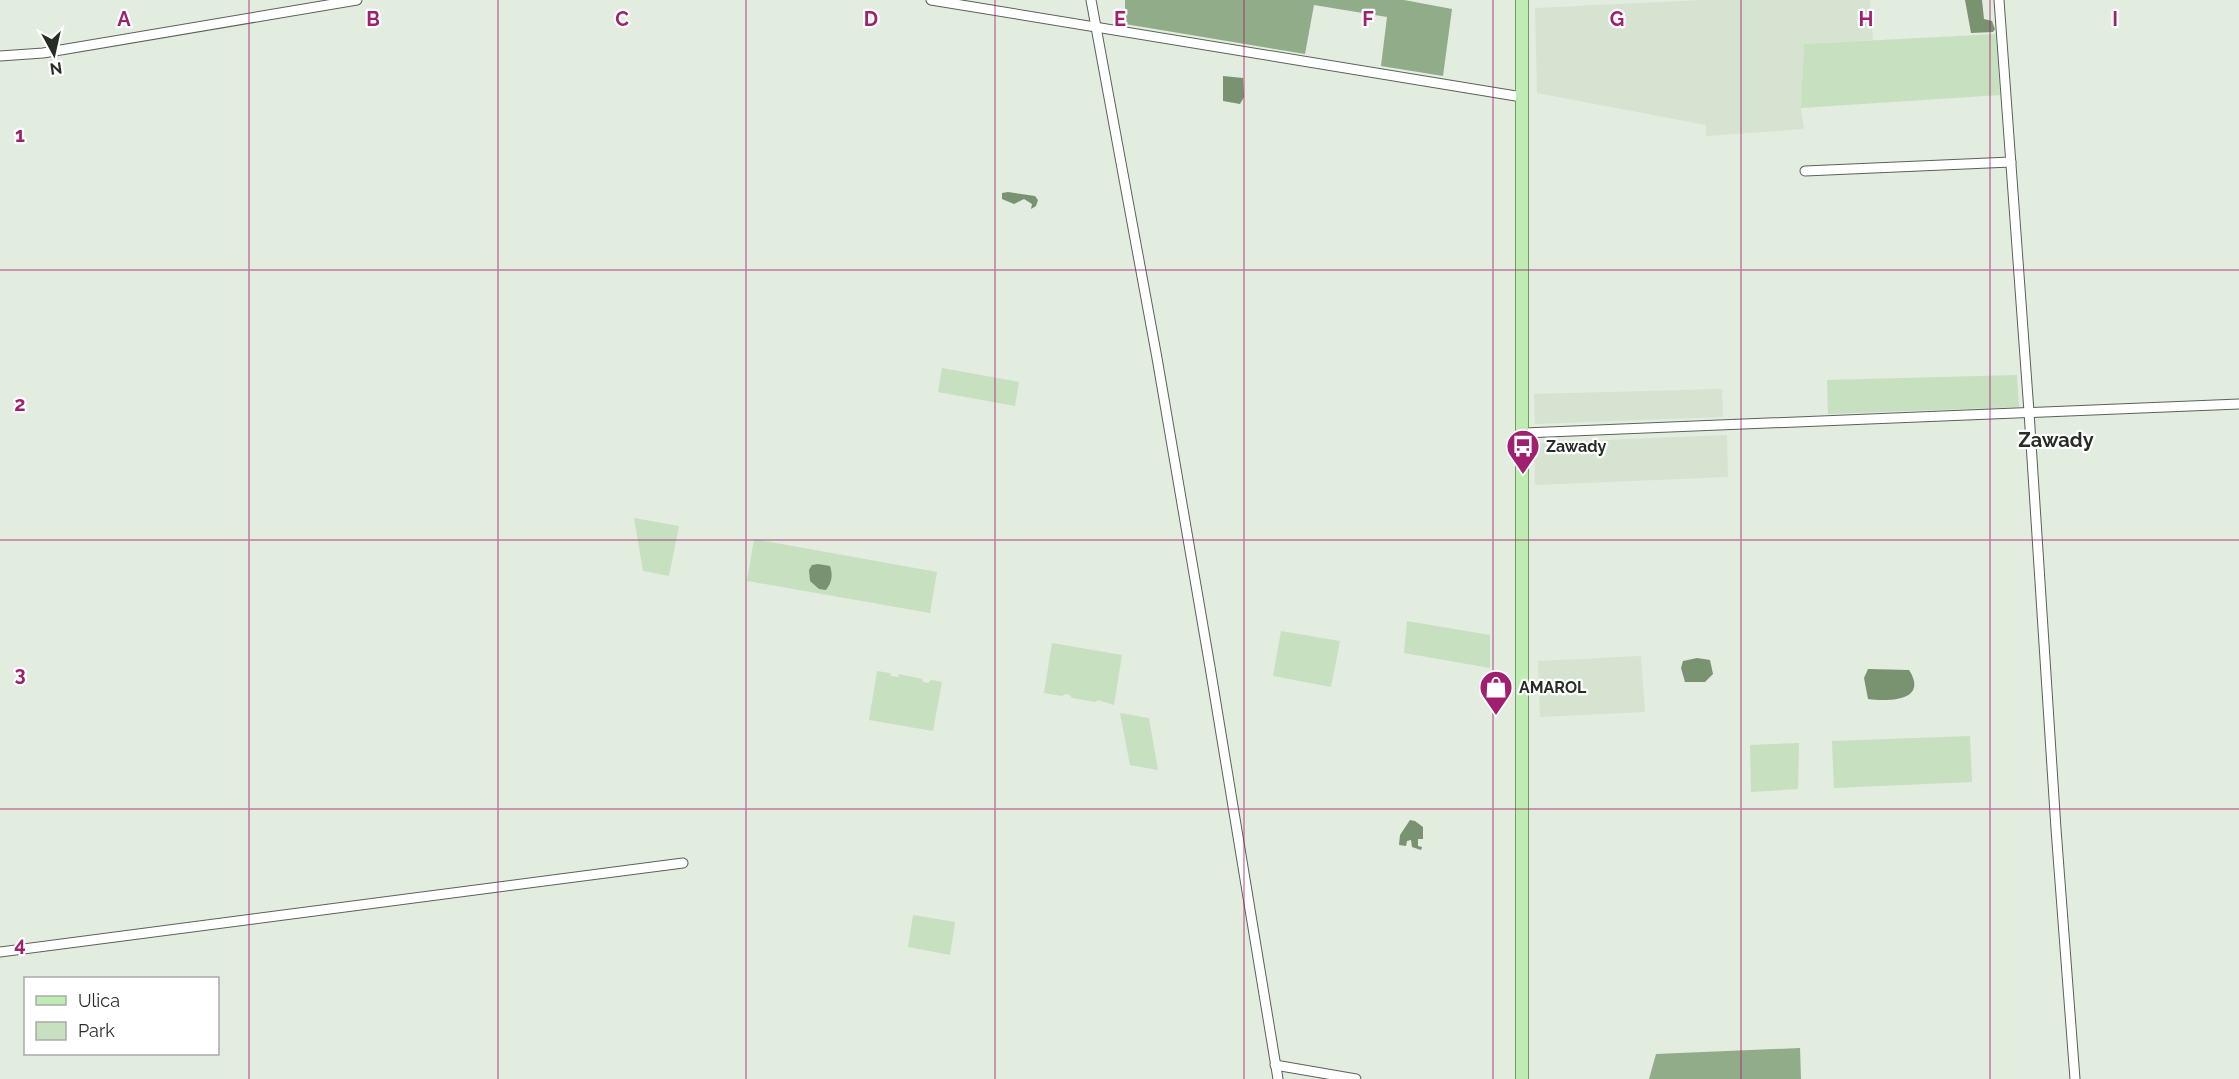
<svg xmlns="http://www.w3.org/2000/svg" width="2239" height="1079" font-family="Raleway,sans-serif">
  <rect width="100%" height="100%" fill="#e2ecdf"/>
  <g fill="#d5e3d0">
    <path d="M1704,0H1870L1873,40L1804,44L1801,108L1804,129L1706,136V125L1537,93L1535,8Z"/>
    <path d="M1722,389L1723,417L1535,424L1534,394Z"/>
    <path d="M1727,435L1728,477L1535,485L1534,443Z"/>
    <path d="M1641,656L1645,712L1540,717L1538,661Z"/>
  </g>
  <g fill="#c7e0bf">
    <path d="M1996,34L2000,95L1801,108L1804,44Z"/>
    <path d="M942,368L1019,382L1015,406L938,392Z"/>
    <path d="M2017,375L2019,407L1828,414L1827,380Z"/>
    <path d="M634,518L679,526L669,576L643,571Z"/>
    <path d="M754,539L937,572L930,613L747,581Z"/>
    <path d="M1407,621L1490,635V668L1404,653Z"/>
    <path d="M1281,631L1340,641L1331,687L1273,676Z"/>
    <path d="M1052,643L1122,655L1114,705L1098,700L1095,702L1072,698L1070,695L1065,694L1062,696L1044,693Z"/>
    <path d="M877,671L890,673L891,676L898,677L899,674L922,679L923,682L928,683L931,680L942,682L933,731L869,720Z"/>
    <path d="M1120,713L1149,718L1158,770L1130,765Z"/>
    <path d="M1970,736L1972,782L1834,788L1832,741Z"/>
    <path d="M1799,743L1798,789L1751,792L1750,745Z"/>
    <path d="M913,915L955,922L950,955L908,947Z"/>
  </g>
  <g fill="#91ac89">
    <path d="M1125,0H1404L1452,9L1443,76L1381,66L1387,17L1314,5L1305,54L1125,24Z"/>
    <path d="M1800,1048L1801,1079H1649L1656,1054Z"/>
  </g>
  <g fill="#799371">
    <path d="M1965,0H1982L1984,19L1992,21L1995,29L1993,32L1971,33Z"/>
    <path d="M1223,76L1243,78L1244,97L1240,104L1223,101Z"/>
    <path d="M1008,192L1035,196L1038,200L1036,206L1031,209L1032,204L1024,199L1014,204L1002,199V193Z"/>
    <path d="M818,564L830,566C833,575 832,582 826,590L819,589L810,581L809,570L812,565Z"/>
    <path d="M1697,658L1710,660L1713,674L1705,682H1685L1681,668L1683,661Z"/>
    <path d="M1868,669L1909,670C1929,701 1888,702 1868,699L1864,678Z"/>
    <path d="M1410,820L1415,821L1423,827V839H1418V846L1422,847L1421,850L1412,847L1411,840L1407,841L1406,846L1399,845L1400,835Z"/>
  </g>
  <g fill="none" stroke-linecap="round" stroke-linejoin="round">
    <defs>
      <g id="minor">
        <path d="M931,0L1522,97"/>
        <path d="M1091,0L1157,358L1210,667L1278,1079"/>
        <path d="M1999,0L2029,412L2056,829L2075,1079"/>
        <path d="M0,56L43,53L357,0"/>
        <path d="M1805,171L2011,162"/>
        <path d="M1523,433L2239,404"/>
        <path d="M0,952L683,863"/>
        <path d="M1275,1065L1356,1079"/>
      </g>
      <path id="major" d="M1522,1079V0"/>
    </defs>
    <use href="#minor" stroke="#5a6358" stroke-width="11"/>
    <use href="#major" stroke="#6fa060" stroke-width="14"/>
    <use href="#minor" stroke="#fff" stroke-width="9"/>
    <use href="#major" stroke="#bfecb2" stroke-width="12"/>
  </g>
  <path fill="none" stroke="#a11f6f" stroke-width="1.5" stroke-opacity="0.55" d="M249,0V1079M498,0V1079M746,0V1079M995,0V1079M1244,0V1079M1493,0V1079M1741,0V1079M1990,0V1079M0,270H2239M0,540H2239M0,809H2239"/>
  <defs>
    <symbol id="bus-pin" viewBox="-11 -11 22 30"><path d="M0 17L-7.5 6A9.5 9.5 0 1 1 7.5 6Z" fill="#a11f6f" stroke="#fff"/><path d="M-5-6H5V4H4V6H2V4H-2V6H-4V4H-5ZM-3.5-4V0h7V-4ZM-3.5 1.2v1.5H-2V1.2ZM2 1.2v1.5H3.5V1.2Z" fill="#fff"/></symbol>
    <symbol id="shop-pin" viewBox="-11 -11 22 30"><path d="M0 17L-7.5 6A9.5 9.5 0 1 1 7.5 6Z" fill="#a11f6f" stroke="#fff"/><path d="M-5-2.5h2.3a2.7 3.5 0 0 1 5.4 0H5L5.5 6h-11ZM-1.5-2.5h3a1.5 2.3 0 0 0-3 0Z" fill="#fff"/></symbol>
  </defs>
  <g fill-rule="evenodd">
    <use href="#bus-pin" x="1504" y="427" width="38" height="52"/>
    <use href="#shop-pin" x="1477" y="668" width="38" height="52"/>
  </g>
  <g text-anchor="middle" stroke-width="4.5" stroke-linejoin="round" paint-order="stroke">
    <g font-size="16" font-weight="bold" fill="#282c27" stroke="#fff" text-anchor="start">
      <text x="1546" y="452">Zawady</text>
      <text x="1519" y="693">AMAROL</text>
    </g>
    <g font-size="20" font-weight="bold" fill="#282c27" stroke="#fff">
      <text x="2056" y="447">Zawady</text>
    </g>
  </g>
  <g font-size="20" text-anchor="middle" font-weight="bold" fill="#a11f6f" stroke="#fff" stroke-width="4.5" stroke-linejoin="round" paint-order="stroke">
    <text x="124" y="26">A</text>
    <text x="373" y="26">B</text>
    <text x="622" y="26">C</text>
    <text x="871" y="26">D</text>
    <text x="1120" y="26">E</text>
    <text x="1368" y="26">F</text>
    <text x="1617" y="26">G</text>
    <text x="1866" y="26">H</text>
    <text x="2115" y="26">I</text>
    <text x="20" y="142">1</text>
    <text x="20" y="411">2</text>
    <text x="20" y="681">3</text>
    <text x="20" y="951">4</text>
  </g>
  <rect x="24" y="977" width="195" height="78" fill="#ffffff" stroke="#a9aba9" stroke-width="1.5"/>
  <rect x="36" y="996" width="30" height="9" fill="#bfecb2" stroke="#a9aba9" stroke-width="1.5"/>
  <text x="78" y="1007" font-size="18" fill="#282c27">Ulica</text>
  <rect x="36" y="1022" width="30" height="18" fill="#c7e0bf" stroke="#a9aba9" stroke-width="1.5"/>
  <text x="78" y="1037" font-size="18" fill="#282c27">Park</text>
  <g transform="translate(54 54) rotate(172)" stroke="#ffffff" stroke-width="4.5" paint-order="stroke">
  <path d="M0-4.5L10 22L0 15L-10 22Z" fill="#282c27"/>
  <text y="-9" font-size="16" font-weight="bold" text-anchor="middle" fill="#282c27">N</text>
  </g>
</svg>
